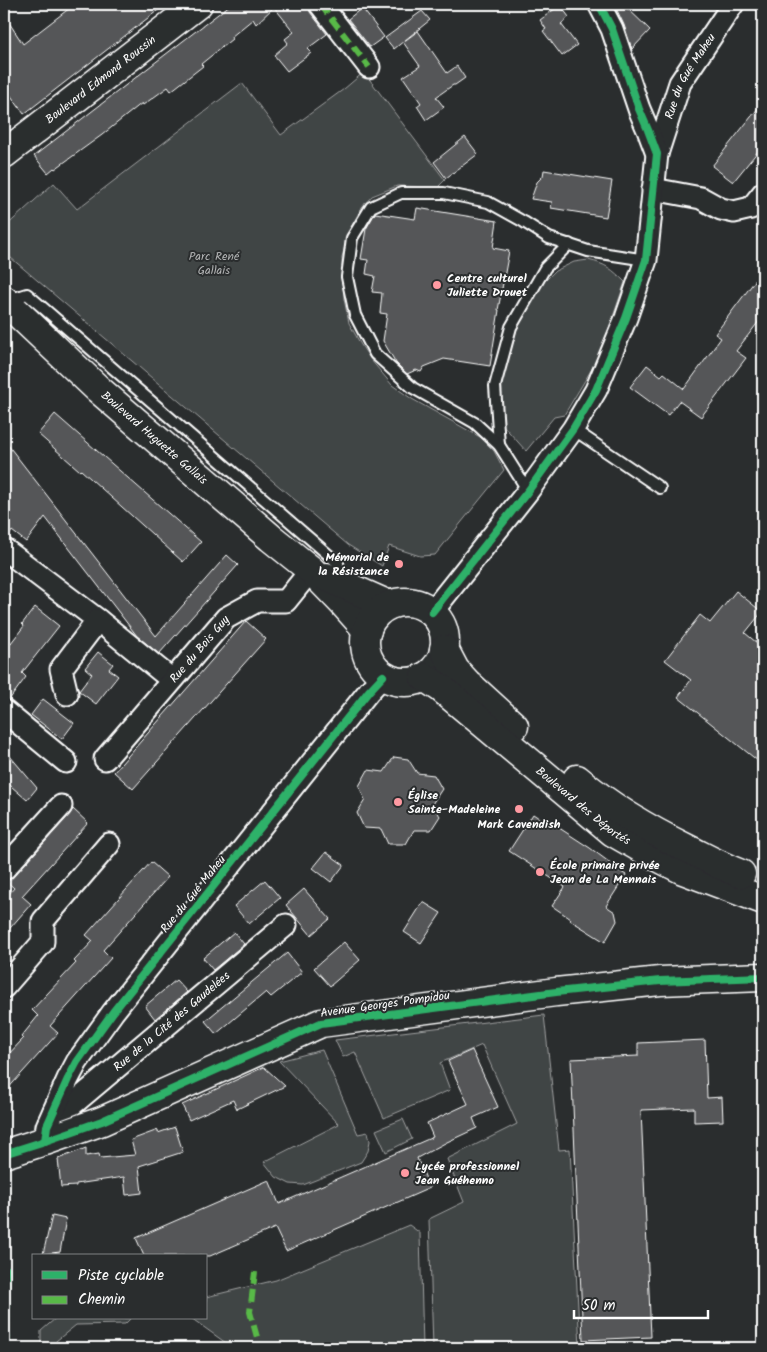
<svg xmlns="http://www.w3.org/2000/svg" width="767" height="1352" font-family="Kalam,sans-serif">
  <rect width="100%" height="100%" fill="#2a2d2e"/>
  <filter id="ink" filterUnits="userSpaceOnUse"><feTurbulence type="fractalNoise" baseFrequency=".02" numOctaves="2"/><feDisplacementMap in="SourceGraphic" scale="10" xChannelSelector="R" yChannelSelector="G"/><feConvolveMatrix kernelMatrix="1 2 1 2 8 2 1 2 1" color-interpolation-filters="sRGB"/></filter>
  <g filter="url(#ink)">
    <g fill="#414445" stroke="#a0a2a2">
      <path d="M364,72L445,180L438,187L397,186L372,196L362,207L349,231L342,257L344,299L349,323L361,345L371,360L392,385L412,399L480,437L494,451L504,470L435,555L420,556L389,546L382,566L348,545L4,252V228L54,183L77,209L242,83L281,135L344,89Z"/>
      <path d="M588,260C606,264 612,269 625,282L599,357L564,415L554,417L526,451L501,423L502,379L517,329L535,291L555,271L574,262Z"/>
      <path d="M544,1015L559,1150L570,1149L580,1348H433L429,1219L464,1202L447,1159L517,1124L482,1045L440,1063L450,1090L384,1118L355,1052L343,1057L335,1040Z"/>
      <path d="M322,1050L358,1134L368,1132L370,1141L368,1151L361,1162L303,1185L290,1184L276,1177L264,1162L339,1124L279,1061Z"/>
      <path d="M403,1119L412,1139L386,1152L376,1130Z"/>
      <path d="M409,1225L420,1233L423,1348H233L191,1318H206V1297L276,1280Z"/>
      <path d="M56,1318H131L125,1324L76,1325L56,1341V1348H41V1331Z"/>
    </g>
    <g fill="#555758" stroke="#fff">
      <path d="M75,4H166L24,114L4,86V15L23,44Z"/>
      <path d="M231,4H308L310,12L327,34L307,49L311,53L287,71L274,55L288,43L285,39L294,32L274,7L256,24L253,19L231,37L232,39L201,64L203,66L171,91L168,87L143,105L142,103L102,135L55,169L54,168L48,173L34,156Z"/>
      <path d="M614,4H623L650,30L632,49L624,25Z"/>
      <path d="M560,5L569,17L561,24L577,45L562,56L543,31L546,29L540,20Z"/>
      <path d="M362,8L384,37L370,47L348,19Z"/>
      <path d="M422,11L430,20L394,49L385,38Z"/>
      <path d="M418,31L447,73L457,66L465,78L455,85H453L436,97L444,107L426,120L417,106L421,103L403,77L420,66L403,42Z"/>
      <path d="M763,102V145L733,182L712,166Z"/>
      <path d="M465,137L478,154L446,178L434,162Z"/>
      <path d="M544,170L612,181L606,217L551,208L552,202L531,199L537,182L543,176Z"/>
      <path d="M417,208L497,221L493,248L509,251L498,310H499L490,366L444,359L424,367L421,372L416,370L407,374L396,363L383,341L387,314L380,313L382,293L372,292L375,276L366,274L368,260L361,259L366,229L375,213L415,219Z"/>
      <path d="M763,270V316L736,351L746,358L701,417L679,401L668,415L630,387L647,365L661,376L664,373L684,389L721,338L715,334Z"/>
      <path d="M55,414L201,542L183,562L81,470L80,471L38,434Z"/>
      <path d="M4,440L156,636L227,555L238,565L159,654L137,636L45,517L26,542L12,531L8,537H4Z"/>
      <path d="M736,591L762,612L745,633L763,648V765L678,697L691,680L665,660L700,615L710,623Z"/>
      <path d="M35,607L59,626L22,673L26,677L9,700L4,699V652L24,626L22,624Z"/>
      <path d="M246,621L266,639L133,789L114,772Z"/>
      <path d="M98,652L113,664L109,669L118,676L96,704L79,691L92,674L85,668Z"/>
      <path d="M43,699L74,723L62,739L31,715Z"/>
      <path d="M4,749L37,788L27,800L4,780Z"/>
      <path d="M394,757L408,759L417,773L434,775L442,789L432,804L440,816L431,830H414L406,844H388L381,829L364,828L357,813L365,800L359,786L368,770L384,772Z"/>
      <path d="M73,809L88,823L22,896L31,904L4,935V900L14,888L6,881L13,877L70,814Z"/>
      <path d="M533,814L548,824L550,822L590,848L609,862V864L626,875L606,906L615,912L617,921L605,942L570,920L571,919L552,906L565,887L509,851Z"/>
      <path d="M326,852L344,865L331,882L313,868Z"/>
      <path d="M151,862L168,877L103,950L111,958L50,1026L58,1033L4,1093V1059L23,1039L21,1037L38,1016L32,1010L76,963L74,961L93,941L86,935Z"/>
      <path d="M265,880L280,898L249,924L234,906Z"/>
      <path d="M304,889L330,919L311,935L286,905Z"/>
      <path d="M423,902L441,913L421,943L404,932Z"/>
      <path d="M234,932L244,944L213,970L203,958Z"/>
      <path d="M344,942L360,960L330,986L314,968Z"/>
      <path d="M287,953L302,972L271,997L266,992L216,1034L205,1021Z"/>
      <path d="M176,980L187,992L155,1019L145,1006Z"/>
      <path d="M705,1040L707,1098L722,1097L723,1121L694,1122V1108L641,1110L651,1337L583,1340L571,1059L638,1056V1043Z"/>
      <path d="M472,1050L498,1107L473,1118L477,1128L447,1142L417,1158L430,1188L286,1251L275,1228L210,1256H144L136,1238L269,1180L279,1204L433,1137L427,1123L468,1104L448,1061Z"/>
      <path d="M264,1067L285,1086L237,1109L233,1100L189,1120L182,1105Z"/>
      <path d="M175,1127L183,1152L139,1166L142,1193L126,1195L124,1177L76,1184V1186L61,1187L58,1159L86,1148V1156L99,1154L100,1158L135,1155L131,1140L158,1130V1133Z"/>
      <path d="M52,1216L66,1219L60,1252L43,1254Z"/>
    </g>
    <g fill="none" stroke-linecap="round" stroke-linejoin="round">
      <defs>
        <g id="lane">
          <path d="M8,300L27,294L338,563L342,581"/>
          <path d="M573,429L660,488"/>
          <path d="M499,445L495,386L511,327L545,268L569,244"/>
          <path d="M528,491L499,445L475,423L413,388L375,354L355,315L347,277L352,238L371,207L401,193H444L488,202L524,222L549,238L588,251L646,260"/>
        </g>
        <g id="street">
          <path d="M320,4L369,67"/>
          <path id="s1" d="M657,154L680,83L733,4"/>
          <path d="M653,189L701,198L721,209L734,212L751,208L763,193"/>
          <path d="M4,549L98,620L172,680"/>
          <path d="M432,612L528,491L573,429L596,390L626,318L646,260L657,154L648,130L639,109L612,29L599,4"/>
          <path d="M67,694L61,669L98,620"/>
          <path d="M4,711L66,762"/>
          <path id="s2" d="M105,759L226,618L257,601H286L311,570"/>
          <path d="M4,869L61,806"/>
          <path d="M4,987L43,942V921L109,844"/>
          <path id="s3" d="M54,1111L73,1104L286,925"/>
          <path d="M45,1141L47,1126L68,1079L77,1062L113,1012L369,691L383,676"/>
        </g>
        <g id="secondary">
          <path id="s4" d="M4,154L198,4"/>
          <path id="s5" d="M4,300L98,389L271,538L311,570L342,602L367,630"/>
          <path d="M326,577L389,605"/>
          <circle cx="405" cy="642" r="40"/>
          <path d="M444,649L455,670L467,683L514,726"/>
          <path id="s6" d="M424,677L441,688L613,832L648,852L683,870L763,900"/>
          <path d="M577,779C611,808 649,830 688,849C706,858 722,867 741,874"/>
          <path d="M4,1154L45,1141L102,1121L321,1023L556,992L660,981L763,977"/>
        </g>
      </defs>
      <use href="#lane" stroke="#fff" stroke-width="14"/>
      <use href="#street" stroke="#fff" stroke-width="25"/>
      <use href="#secondary" stroke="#fff" stroke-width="31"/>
      <use href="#lane" stroke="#2a2d2e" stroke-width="10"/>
      <use href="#street" stroke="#2a2d2e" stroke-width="21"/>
      <use href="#secondary" stroke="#2a2d2e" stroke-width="28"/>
      <g stroke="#58b947" stroke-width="6" stroke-dasharray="12 6" stroke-linecap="butt">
        <path d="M320,4L369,67"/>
        <path d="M255,1272L250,1312L260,1348"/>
      </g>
      <defs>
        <g id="cycleway">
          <path d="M432,612L528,491L573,429L596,390L626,318L646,260L657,154L648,130L639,109L612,29L599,4"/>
          <path d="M45,1141L47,1126L68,1079L77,1062L113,1012L369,691L383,676"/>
          <path d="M4,1154L45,1141L102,1121L321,1023L556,992L660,981L763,977"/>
          <path d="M4,1268L6,1269L5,1287L6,1348"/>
        </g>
      </defs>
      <use href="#cycleway" stroke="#2a2d2e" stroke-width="11"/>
      <use href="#cycleway" stroke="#2db169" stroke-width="8"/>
    </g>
  </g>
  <g fill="#ff9aa2" stroke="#2a2d2e" stroke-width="2">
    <circle cx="437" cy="285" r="5"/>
    <circle cx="399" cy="564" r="5"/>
    <circle cx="398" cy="802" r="5"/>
    <circle cx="519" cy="809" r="5"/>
    <circle cx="540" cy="872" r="5"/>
    <circle cx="405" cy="1173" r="5"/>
  </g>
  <g text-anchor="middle" stroke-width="4" stroke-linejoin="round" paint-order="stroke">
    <g font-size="12" fill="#fff" stroke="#2a2d2e">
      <text dy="4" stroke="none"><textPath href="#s1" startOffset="85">Rue du Gué Maheu</textPath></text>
      <text dy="4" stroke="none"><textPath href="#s4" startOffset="122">Boulevard Edmond Roussin</textPath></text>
      <text dy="4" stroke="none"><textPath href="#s5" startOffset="204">Boulevard Huguette Gallais</textPath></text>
      <text dy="4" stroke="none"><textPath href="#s2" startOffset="145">Rue du Bois Guy</textPath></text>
      <text dy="4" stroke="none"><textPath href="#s6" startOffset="205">Boulevard des Déportés</textPath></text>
      <text transform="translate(193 894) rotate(-51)" y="4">Rue du Gué Maheu</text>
      <text transform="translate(385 1004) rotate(-8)" y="4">Avenue Georges Pompidou</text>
      <text dy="4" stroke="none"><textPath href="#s3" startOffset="149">Rue de la Cité des Gaudelées</textPath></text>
    </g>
    <g font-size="12" fill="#b3b4b5" stroke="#2a2d2e">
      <text x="214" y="260">Parc René<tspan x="214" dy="14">Gallais</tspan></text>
    </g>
    <g font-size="12" font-weight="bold" fill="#fff" stroke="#2a2d2e" text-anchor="start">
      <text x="447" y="282">Centre culturel<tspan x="447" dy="14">Juliette Drouet</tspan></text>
      <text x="389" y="561" text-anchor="end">Mémorial de<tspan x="389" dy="14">la Résistance</tspan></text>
      <text x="408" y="799">Église<tspan x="408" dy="14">Sainte-Madeleine</tspan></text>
      <text x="519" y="828" text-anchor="middle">Mark Cavendish</text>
      <text x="550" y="869">École primaire privée<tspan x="550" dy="14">Jean de La Mennais</tspan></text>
      <text x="415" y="1170">Lycée professionnel<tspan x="415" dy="14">Jean Guéhenno</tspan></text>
    </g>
  </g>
  <rect width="767" height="1352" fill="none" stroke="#2a2d2e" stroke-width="20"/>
  <rect x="10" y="10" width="747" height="1332" fill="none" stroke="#fff" stroke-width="2" filter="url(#ink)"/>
  <rect x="32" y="1254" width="175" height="65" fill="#2a2d2e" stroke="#7f8182"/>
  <rect x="42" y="1271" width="25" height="8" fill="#2db169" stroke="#7f8182"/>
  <text x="78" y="1280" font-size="15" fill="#ffffff">Piste cyclable</text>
  <rect x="42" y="1296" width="25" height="8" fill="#58b947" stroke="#7f8182"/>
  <text x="78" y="1304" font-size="15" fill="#ffffff">Chemin</text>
  <path d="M574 1310v8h134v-8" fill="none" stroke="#ffffff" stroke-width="2.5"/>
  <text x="582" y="1310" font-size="15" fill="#ffffff" stroke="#2a2d2e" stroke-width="4" paint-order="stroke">50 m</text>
</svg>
